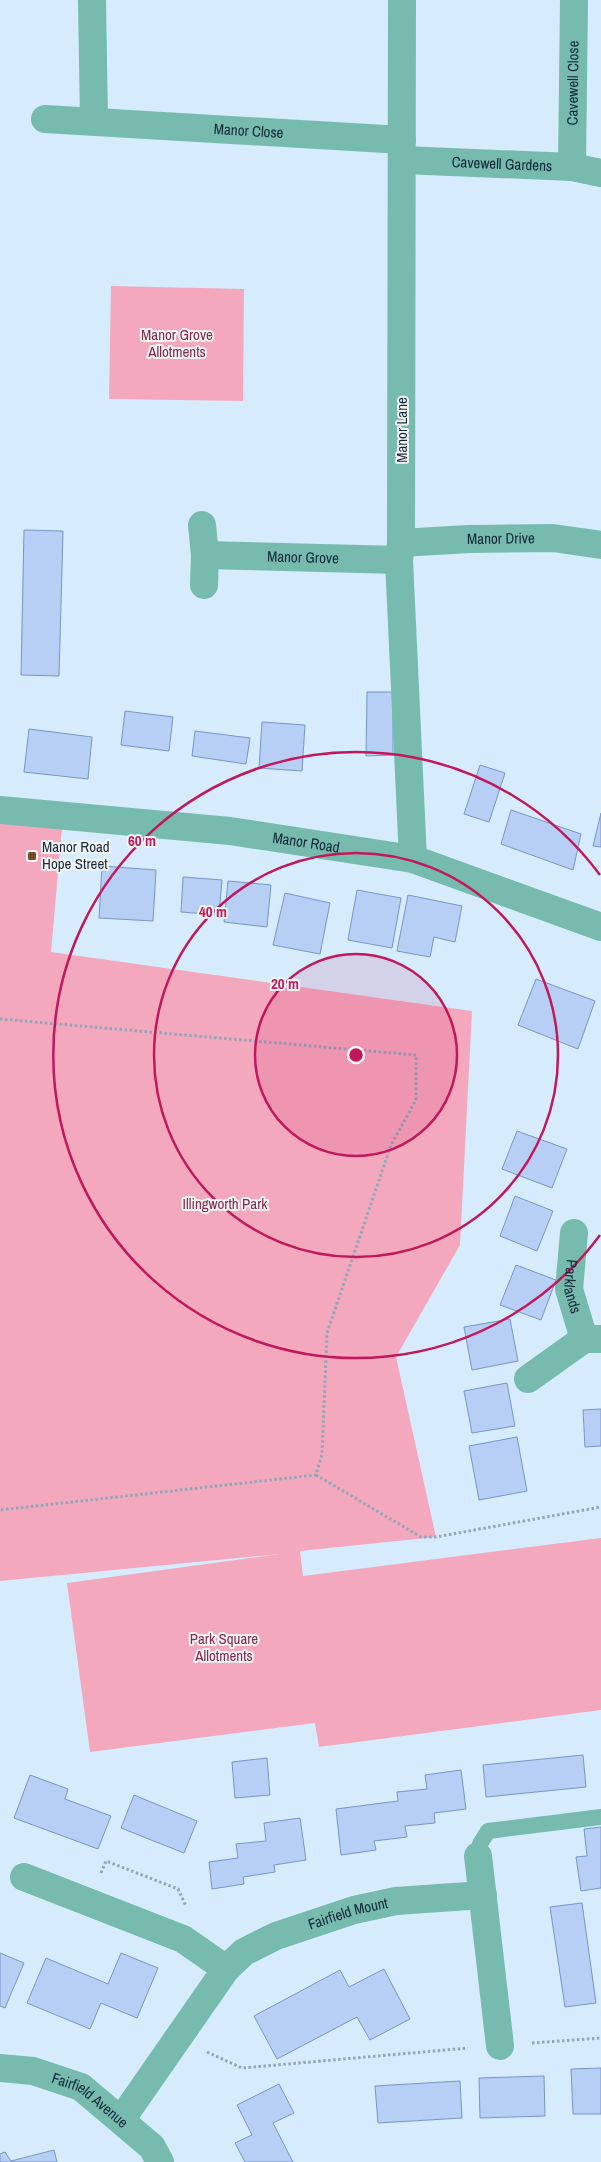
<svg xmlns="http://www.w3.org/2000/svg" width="601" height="2162" font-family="'Archivo Narrow',sans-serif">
  <rect width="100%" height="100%" fill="#d6ecfd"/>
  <g fill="#f4a8bd">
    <path d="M111,286L244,289L243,401L109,399Z"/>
    <path d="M0,810L63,816L51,952L472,1011L460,1245L396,1357L436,1537L300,1551L303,1576L601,1538V1710L319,1747L315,1723L90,1752L67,1583L280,1554L0,1581Z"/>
  </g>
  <g fill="#b7cef5" stroke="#7895c7">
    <path d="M24,530L63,531L59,676L21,675Z"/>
    <path d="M367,692H393V755L366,756Z"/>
    <path d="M125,711L173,717L169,751L121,745Z"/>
    <path d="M262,722L305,725L302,771L259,768Z"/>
    <path d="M29,729L92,737L88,779L24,772Z"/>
    <path d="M195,731L250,738L246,764L192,756Z"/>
    <path d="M480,765L505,773L489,822L464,814Z"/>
    <path d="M511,810L581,834L573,870L501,844Z"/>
    <path d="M601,813V847L593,846Z"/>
    <path d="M102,866L156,870L153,921L99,918Z"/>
    <path d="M183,877L222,880L219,915L181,912Z"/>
    <path d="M228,881L271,885L267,927L224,922Z"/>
    <path d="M357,890L401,898L392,948L348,940Z"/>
    <path d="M285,893L330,903L320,954L273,945Z"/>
    <path d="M408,895L462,906L455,942L434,937L430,957L397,951Z"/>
    <path d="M536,979L595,1001L578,1049L518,1025Z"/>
    <path d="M517,1131L567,1149L552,1188L502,1169Z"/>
    <path d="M515,1196L553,1211L537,1251L500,1236Z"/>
    <path d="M516,1265L556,1280L541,1320L500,1305Z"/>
    <path d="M510,1319L518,1361L472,1370L464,1327Z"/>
    <path d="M507,1383L515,1426L472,1433L464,1391Z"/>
    <path d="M601,1409V1446L585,1447L583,1410Z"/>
    <path d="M517,1437L527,1491L479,1500L469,1446Z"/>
    <path d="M583,1755L586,1787L486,1797L483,1765Z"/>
    <path d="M267,1758L270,1795L235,1798L232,1762Z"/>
    <path d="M461,1770L466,1809L434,1813L435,1823L405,1826L407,1837L374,1841L376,1850L341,1855L336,1809L398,1801L397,1792L427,1789L425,1775Z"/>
    <path d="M30,1775L68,1789L65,1799L111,1816L98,1849L14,1818Z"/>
    <path d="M134,1795L197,1821L184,1853L121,1828Z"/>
    <path d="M300,1818L306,1860L274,1865L275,1872L243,1877L244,1884L212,1889L209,1862L238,1858L236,1844L266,1841L264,1823Z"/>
    <path d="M601,1827V1888L581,1891L576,1857L587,1856L584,1829Z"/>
    <path d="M582,1903L596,2003L565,2007L550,1907Z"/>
    <path d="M0,1953L24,1963L5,2008L0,2006Z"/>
    <path d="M121,1953L158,1968L137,2018L101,2003L90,2029L27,2003L46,1958L108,1984Z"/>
    <path d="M384,1969L410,2019L370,2040L357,2017L277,2059L254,2016L340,1970L349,1987Z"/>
    <path d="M601,2068V2114H573L571,2069Z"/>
    <path d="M544,2076L545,2116L480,2118L479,2078Z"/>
    <path d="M460,2081L462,2118L378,2123L375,2086Z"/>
    <path d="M279,2084L294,2113L273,2123L293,2162H245L235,2143L252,2135L237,2105Z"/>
    <path d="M54,2150L57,2162H0V2154L5,2152L11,2161Z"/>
  </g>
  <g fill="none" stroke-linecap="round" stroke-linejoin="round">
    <g stroke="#91a7b8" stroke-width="3" stroke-dasharray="2.5 2.5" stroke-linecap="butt">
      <path d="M0,1019L416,1055V1100L391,1145L327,1333L322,1454L316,1475L0,1510"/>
      <path d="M316,1475L421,1537H436L601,1507"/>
      <path d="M101,1873L106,1861L178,1889L186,1906"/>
      <path d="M532,2043L601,2038"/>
      <path d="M207,2052L242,2068L468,2048"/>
    </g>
    <path stroke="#76bbae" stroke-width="16" d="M478,1856L480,1844L488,1831L601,1817"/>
    <g stroke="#76bbae" stroke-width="28">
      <path d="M92,0L94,121"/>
      <path d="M402,0L401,543L399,560L413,859"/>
      <path id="s1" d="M45,119L402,140"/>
      <path id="s2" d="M403,160L572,167L601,173"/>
      <path id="s3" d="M572,167L574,0"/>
      <path d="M202,525L205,555L204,585"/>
      <path id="s4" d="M401,543L468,539L553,538L601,545"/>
      <path id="s5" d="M205,555L399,560"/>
      <path id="s6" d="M574,1233L569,1289L584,1339"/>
      <path d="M528,1379L584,1339H601"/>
      <path d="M478,1856L500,2046"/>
      <path d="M24,1877L183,1939L226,1969"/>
      <path id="s7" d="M0,2068L33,2071L81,2087L152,2147L160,2162"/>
      <path id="s8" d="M121,2120L226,1969L244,1952L276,1936L354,1910L396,1901L483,1895"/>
    </g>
    <path stroke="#76bbae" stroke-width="28" id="s9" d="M0,810L230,831L413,859L601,927"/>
  </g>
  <circle cx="356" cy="1055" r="101" fill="#c2185b" fill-opacity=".12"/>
  <g fill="none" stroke="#c2185b" stroke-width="2.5">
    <circle cx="356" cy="1055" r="101"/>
    <circle cx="356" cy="1055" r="202"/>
    <path d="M600 1235A303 303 0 1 1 600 875"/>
  </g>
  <rect fill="#724c29" stroke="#f5f5f5" stroke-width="2" x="27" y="851" width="10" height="10" rx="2.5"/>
  <g text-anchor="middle" stroke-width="4" stroke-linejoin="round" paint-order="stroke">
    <g font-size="15" fill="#132939" stroke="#f5f5f5">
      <text dy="5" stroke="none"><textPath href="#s3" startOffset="84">Cavewell Close</textPath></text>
      <text dy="5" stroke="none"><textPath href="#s1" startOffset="204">Manor Close</textPath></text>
      <text dy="5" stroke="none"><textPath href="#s2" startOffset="99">Cavewell Gardens</textPath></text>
      <text transform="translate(402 430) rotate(-90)" y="5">Manor Lane</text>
      <text dy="5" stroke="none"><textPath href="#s4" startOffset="100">Manor Drive</textPath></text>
      <text dy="5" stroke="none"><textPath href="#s5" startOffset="98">Manor Grove</textPath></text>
      <text dy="5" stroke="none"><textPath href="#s9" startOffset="308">Manor Road</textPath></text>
      <text dy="5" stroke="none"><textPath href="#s6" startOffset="54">Parklands</textPath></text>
      <text dy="5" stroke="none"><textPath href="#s8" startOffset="320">Fairfield Mount</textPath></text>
      <text dy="5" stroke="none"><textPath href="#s7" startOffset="98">Fairfield Avenue</textPath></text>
    </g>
    <g font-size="15" fill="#85284b" stroke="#f5f5f5">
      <text x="177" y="340">Manor Grove<tspan x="177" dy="17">Allotments</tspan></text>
      <text x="225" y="1209">Illingworth Park</text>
      <text x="224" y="1644">Park Square<tspan x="224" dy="17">Allotments</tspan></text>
    </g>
    <g font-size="15" fill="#132939" stroke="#f5f5f5" text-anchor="start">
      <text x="42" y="852">Manor Road<tspan x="42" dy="17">Hope Street</tspan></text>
    </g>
  </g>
  <circle cx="356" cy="1055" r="8" fill="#c2185b" stroke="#f5f5f5" stroke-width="2.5"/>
  <g font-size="15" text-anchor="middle" font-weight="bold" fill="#c2185b" stroke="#f5f5f5" stroke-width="4" stroke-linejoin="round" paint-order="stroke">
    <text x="142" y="846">60 m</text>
    <text x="213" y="917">40 m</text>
    <text x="285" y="989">20 m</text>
  </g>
</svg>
